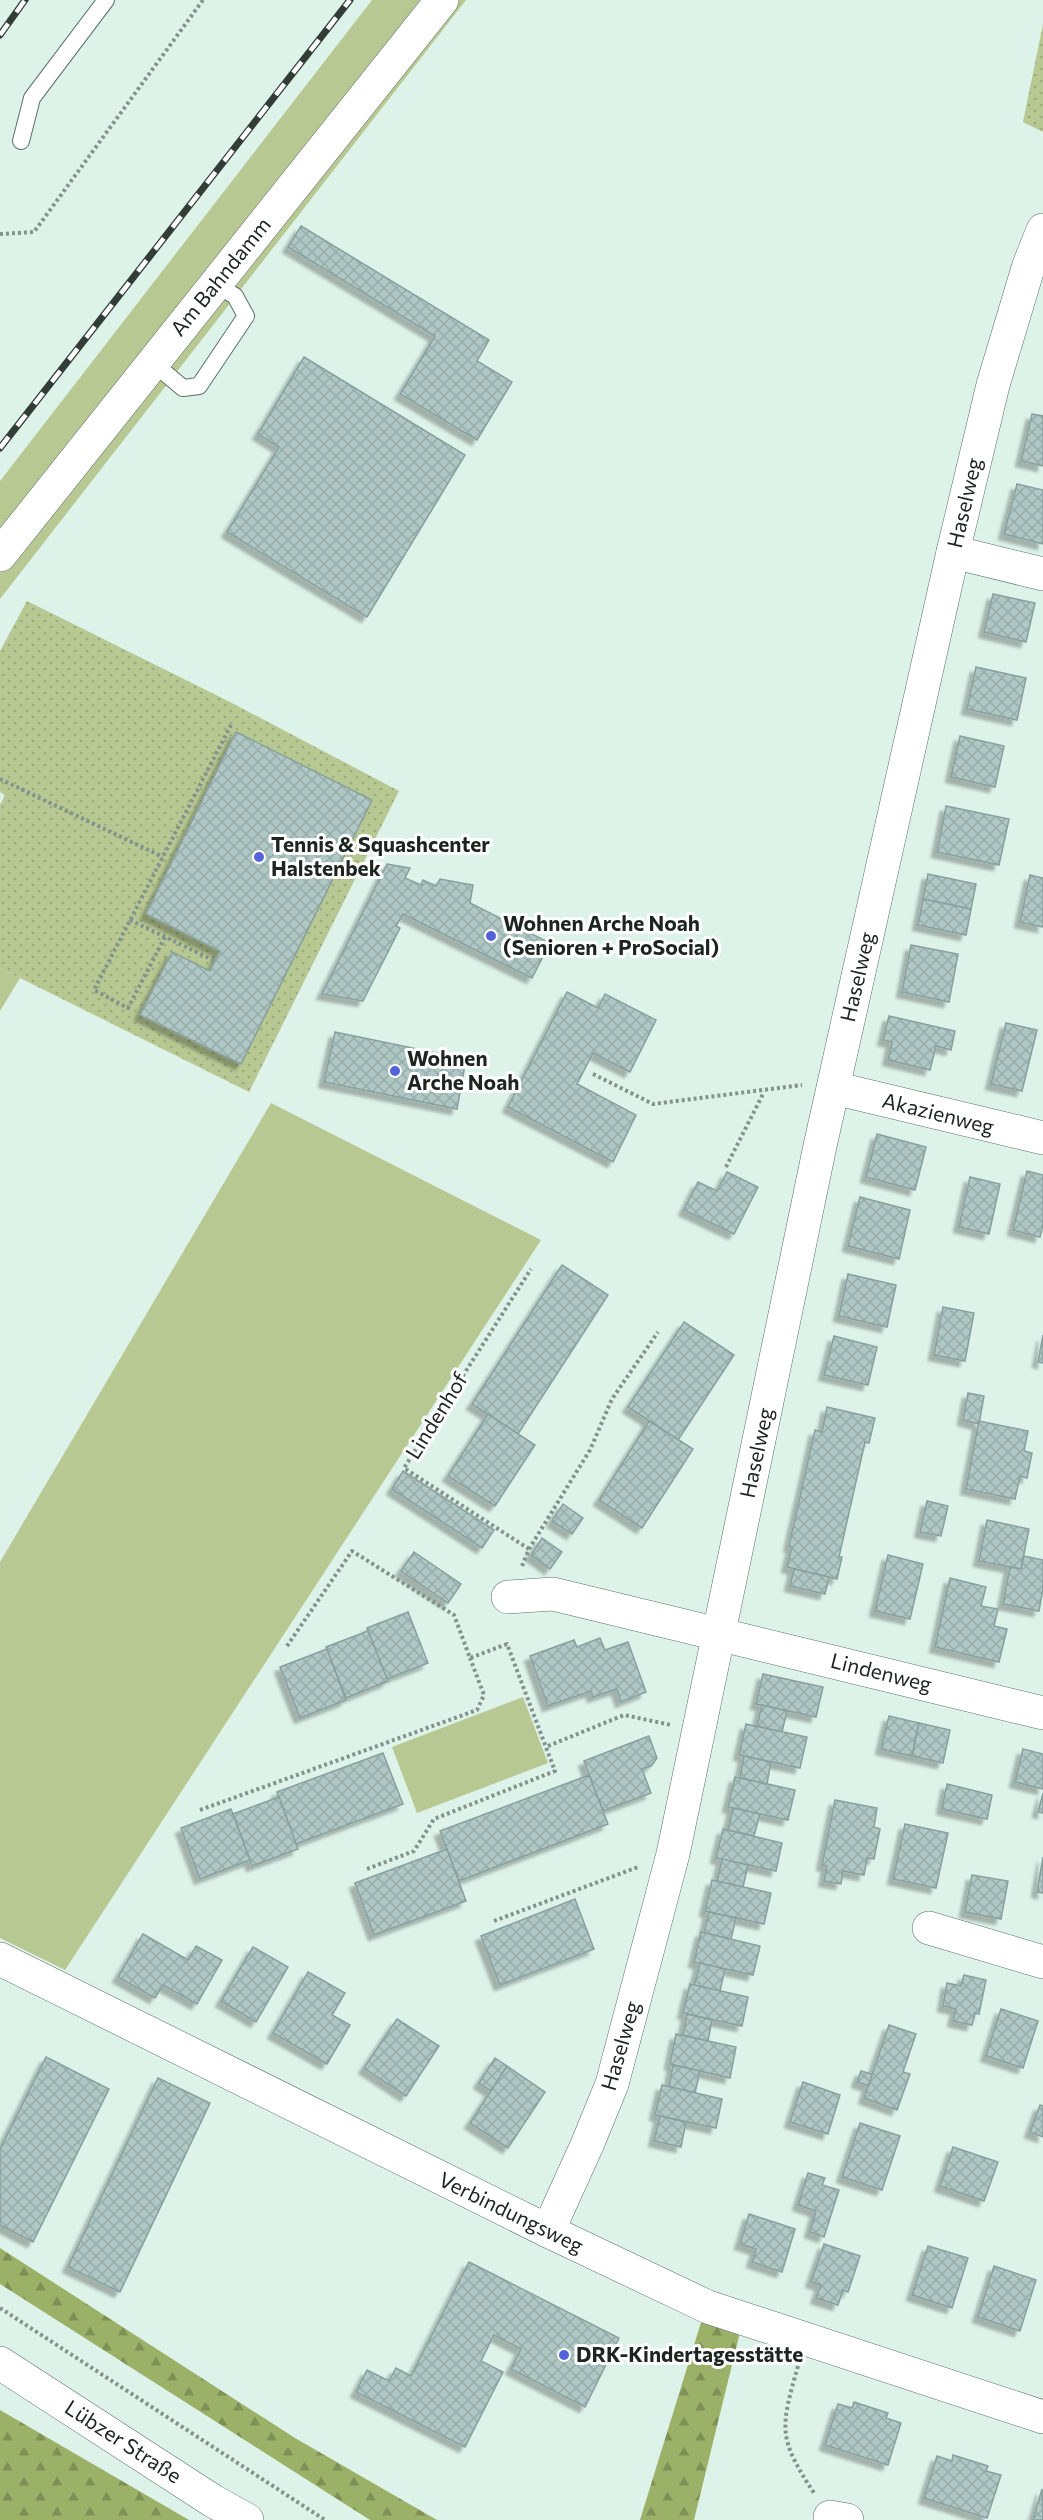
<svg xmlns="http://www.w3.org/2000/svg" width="1043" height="2520" font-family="Commissioner,sans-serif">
  <defs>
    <pattern id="forest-firs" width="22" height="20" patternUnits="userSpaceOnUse" patternTransform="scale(1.5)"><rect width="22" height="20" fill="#9bb168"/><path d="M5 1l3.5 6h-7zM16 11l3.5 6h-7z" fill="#7e9055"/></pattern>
    <pattern id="park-dots" width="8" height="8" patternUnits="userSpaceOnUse" patternTransform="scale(1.5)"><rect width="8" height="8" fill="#b7c893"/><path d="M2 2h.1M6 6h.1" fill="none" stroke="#9dac7e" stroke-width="1.8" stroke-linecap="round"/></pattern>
    <pattern id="building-cross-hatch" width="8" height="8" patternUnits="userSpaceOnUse" patternTransform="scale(1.5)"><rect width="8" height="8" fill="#afc8c5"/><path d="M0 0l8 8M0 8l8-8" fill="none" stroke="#96aca9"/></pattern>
    <filter id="shadow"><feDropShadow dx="-5.5" dy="5.5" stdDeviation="1.5" flood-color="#0004"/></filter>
  </defs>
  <rect width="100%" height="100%" fill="#ddf3e9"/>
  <g fill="#b7c893">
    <path d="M372,0H466L0,599V481Z"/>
    <path d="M0,968L20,978L0,1011Z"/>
    <path d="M271,1103L541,1240L65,1970L0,1938V1562Z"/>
    <path d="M523,1697L548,1763L417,1813L392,1747Z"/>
  </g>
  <g fill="url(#forest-firs)">
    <path d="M0,2248L295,2438L437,2520H370L0,2284Z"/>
    <path d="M703,2316L741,2328L694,2520H640Z"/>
    <path d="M0,2410L189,2520H0Z"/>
  </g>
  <g fill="url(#park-dots)">
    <path d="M1043,24V132L1023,122Z"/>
    <path d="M27,601L232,703L399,791L249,1092L0,968V805L5,795L0,792V651Z"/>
  </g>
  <g fill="url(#building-cross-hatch)" stroke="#88a09d" stroke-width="1.5" filter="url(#shadow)">
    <path d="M301,226L489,340L477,361L512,382L477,440L400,394L435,336L288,247Z"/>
    <path d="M304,357L465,455L367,617L227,532L279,447L258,434Z"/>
    <path d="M1032,414L1043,416V466L1021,461Z"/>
    <path d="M1017,484L1043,490V544L1004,534Z"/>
    <path d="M993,594L1035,603L1026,642L984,632Z"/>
    <path d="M976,667L1026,678L1017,720L967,709Z"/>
    <path d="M236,732L372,800L241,1064L140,1015L172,952L210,971L220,951L146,914Z"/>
    <path d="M960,736L1004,746L995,787L951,777Z"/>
    <path d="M946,806L1009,819L999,865L937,852Z"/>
    <path d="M387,864L410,868L405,878L421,885L423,880L436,886L440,879L473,885L470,903L550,943L532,978L403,914L396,926L400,928L363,1001L322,994Z"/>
    <path d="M928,874L976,884L971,909L923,899Z"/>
    <path d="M1030,875L1043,878V927L1020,922Z"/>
    <path d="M923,899L971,909L966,935L918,925Z"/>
    <path d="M911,945L958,954L949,1002L902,992Z"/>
    <path d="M567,992L598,1008L605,994L656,1020L630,1072L593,1053L577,1084L636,1115L613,1162L508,1107Z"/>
    <path d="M889,1016L955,1031L951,1050L936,1046L930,1070L888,1060L892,1042L883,1040Z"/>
    <path d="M1006,1023L1037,1030L1022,1091L991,1084Z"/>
    <path d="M335,1032L466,1059L457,1109L324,1082Z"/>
    <path d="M877,1134L926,1147L915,1190L866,1177Z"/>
    <path d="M1027,1171L1043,1175V1225L1040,1237L1013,1230Z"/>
    <path d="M727,1172L758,1187L734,1234L684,1210L698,1182L717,1191Z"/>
    <path d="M970,1177L1000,1184L989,1234L959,1227Z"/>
    <path d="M860,1197L910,1210L899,1259L848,1246Z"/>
    <path d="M562,1265L608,1295L518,1434L472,1404Z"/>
    <path d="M848,1274L896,1285L887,1327L839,1316Z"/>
    <path d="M943,1307L974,1313L965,1361L934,1355Z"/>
    <path d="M684,1322L734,1355L678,1440L628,1407Z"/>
    <path d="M1043,1335V1363L1038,1362Z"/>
    <path d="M834,1336L877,1347L868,1385L824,1375Z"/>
    <path d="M968,1393L984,1396L979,1424L963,1420Z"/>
    <path d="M827,1407L875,1418L869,1443L865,1442L839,1557H842L837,1579L787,1567L792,1547L789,1546L815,1430L822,1432Z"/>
    <path d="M488,1414L535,1445L495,1506L448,1476Z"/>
    <path d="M649,1421L693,1449L642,1528L599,1500Z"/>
    <path d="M979,1421L1028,1431L1024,1451L1032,1453L1027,1478L1020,1476L1015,1499L966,1489Z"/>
    <path d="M403,1471L494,1530L482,1548L392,1489Z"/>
    <path d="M927,1501L948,1506L941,1536L920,1532Z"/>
    <path d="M563,1504L583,1518L572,1534L552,1521Z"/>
    <path d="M987,1520L1029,1529L1021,1569L979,1561Z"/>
    <path d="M542,1538L562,1552L550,1569L531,1555Z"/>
    <path d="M414,1552L461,1584L448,1603L401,1571Z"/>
    <path d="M888,1555L923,1564L910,1619L875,1611Z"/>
    <path d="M1024,1556L1043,1560V1589L1039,1611L1003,1604L1010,1567L1021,1569Z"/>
    <path d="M794,1569L829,1577L825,1594L790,1586Z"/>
    <path d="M950,1578L986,1587L981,1606L998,1609L994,1626L1007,1629L999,1662L935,1647Z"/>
    <path d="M408,1612L428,1663L387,1679L367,1628Z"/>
    <path d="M368,1631L388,1681L346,1698L326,1647Z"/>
    <path d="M600,1638L605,1650L628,1642L646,1692L621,1702L617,1689L593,1697L591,1691L548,1706L530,1656L574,1640L577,1647Z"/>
    <path d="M327,1649L346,1700L300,1718L280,1667Z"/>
    <path d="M763,1674L823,1687L816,1717L756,1704Z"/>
    <path d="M762,1705L787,1711L782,1732L757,1726Z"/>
    <path d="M889,1716L919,1723L912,1756L881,1749Z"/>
    <path d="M919,1723L950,1730L943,1763L912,1756Z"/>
    <path d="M746,1724L807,1737L800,1768L739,1755Z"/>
    <path d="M649,1736L657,1758L651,1766L642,1769L651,1793L603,1811L584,1761Z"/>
    <path d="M1023,1749L1043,1754V1789L1015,1782Z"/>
    <path d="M383,1753L403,1804L296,1844L277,1792Z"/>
    <path d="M744,1756L771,1762L767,1784L740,1778Z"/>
    <path d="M589,1775L608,1824L459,1881L440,1831Z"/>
    <path d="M735,1777L795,1790L788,1820L728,1807Z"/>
    <path d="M947,1784L992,1795L987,1819L942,1809Z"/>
    <path d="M1043,1793V1813L1038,1812Z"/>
    <path d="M279,1797L298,1849L252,1866L233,1814Z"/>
    <path d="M835,1800L877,1808L874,1827L880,1829L874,1859L867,1858L864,1875L843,1871L841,1884L824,1881L827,1866L822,1865Z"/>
    <path d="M733,1808L760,1814L754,1836L728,1830Z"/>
    <path d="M231,1809L250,1860L200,1879L181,1828Z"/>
    <path d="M905,1824L948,1833L936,1888L893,1879Z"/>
    <path d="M723,1829L782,1843L776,1871L716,1858Z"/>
    <path d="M447,1849L466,1901L374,1935L355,1883Z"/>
    <path d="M1043,1857V1893L1037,1892Z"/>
    <path d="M722,1859L748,1865L743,1887L717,1882Z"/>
    <path d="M972,1875L1008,1881L1001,1919L965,1912Z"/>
    <path d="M712,1880L771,1893L764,1924L705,1911Z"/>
    <path d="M575,1899L594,1949L500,1985L481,1936Z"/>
    <path d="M709,1912L736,1918L731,1939L704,1933Z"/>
    <path d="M701,1932L760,1946L753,1975L694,1962Z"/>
    <path d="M143,1934L188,1960L196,1946L222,1960L197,2004L163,1985L155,1998L118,1977Z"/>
    <path d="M253,1947L288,1967L256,2022L221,2001Z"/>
    <path d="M700,1963L725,1969L720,1991L694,1986Z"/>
    <path d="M308,1972L345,1993L332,2015L350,2025L327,2064L273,2033Z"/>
    <path d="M964,1975L986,1980L979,2014L975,2013L972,2025L953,2021L956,2009L943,2006L947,1983L961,1986Z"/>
    <path d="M690,1984L748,1997L742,2026L683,2013Z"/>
    <path d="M1001,2009L1038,2021L1023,2068L986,2056Z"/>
    <path d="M687,2014L712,2020L708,2041L683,2035Z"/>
    <path d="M397,2019L439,2046L406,2096L364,2068Z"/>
    <path d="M889,2025L916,2034L903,2072L910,2074L897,2110L864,2098Z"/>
    <path d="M676,2034L736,2047L730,2078L670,2064Z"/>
    <path d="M46,2057L109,2089L33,2242L0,2225V2149Z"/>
    <path d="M495,2058L507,2066L491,2091L479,2083Z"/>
    <path d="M673,2065L700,2071L695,2093L669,2087Z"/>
    <path d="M507,2066L545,2092L508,2148L470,2123Z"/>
    <path d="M861,2071L872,2074L869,2086L857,2082Z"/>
    <path d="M158,2078L210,2103L120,2292L68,2267Z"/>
    <path d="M803,2082L840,2095L828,2134L790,2122Z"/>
    <path d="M662,2085L722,2099L716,2128L655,2115Z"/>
    <path d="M1040,2105L1043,2106V2137L1030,2132Z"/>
    <path d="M660,2116L686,2122L681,2147L654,2141Z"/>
    <path d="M860,2123L900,2136L882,2190L842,2177Z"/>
    <path d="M953,2147L998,2162L984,2201L940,2186Z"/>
    <path d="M808,2173L825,2178L822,2185L839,2190L824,2237L810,2232L816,2211L798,2205Z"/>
    <path d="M749,2214L795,2229L782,2272L752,2262L756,2249L740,2244Z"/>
    <path d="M824,2244L860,2256L848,2292L843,2290L838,2305L816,2298L821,2285L811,2282Z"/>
    <path d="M928,2246L968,2258L952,2308L912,2295Z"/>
    <path d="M469,2262L619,2338L585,2407L511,2369L521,2349L494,2335L481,2361L503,2372L465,2447L356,2392L367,2370L389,2381L396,2368L411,2376Z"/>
    <path d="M994,2266L1036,2280L1020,2331L978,2317Z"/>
    <path d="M854,2402L888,2413L886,2418L901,2423L888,2465L825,2445L838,2404L852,2408Z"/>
    <path d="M953,2455L988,2466L986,2471L1001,2475L987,2518L924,2498L937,2456L952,2461Z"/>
    <path d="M1042,2489L1043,2520H1033Z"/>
  </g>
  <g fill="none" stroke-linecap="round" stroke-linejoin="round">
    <defs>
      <g id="service">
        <path d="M21,141L32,98L106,0"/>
        <path d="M152,362L183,388L199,386L246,316L235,296L215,284"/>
      </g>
      <g id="minor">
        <path d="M953,552L1043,574"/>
        <path d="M0,555L442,0"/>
        <path d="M834,1088L1043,1138"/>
        <path d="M508,1597L553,1594L1043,1713"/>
        <path d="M929,1928L1043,1962"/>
        <path d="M0,1959L548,2231L708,2307L1043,2417"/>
        <path d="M548,2231L587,2145L612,2084L673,1854L820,1146L953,552L993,385L1029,265L1043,230"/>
        <path d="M830,2517L847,2520"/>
      </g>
      <path id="tertiary" d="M0,2363L213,2501L247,2520"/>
    </defs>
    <use href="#service" stroke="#5c6f66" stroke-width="18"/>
    <use href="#minor" stroke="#5c6f66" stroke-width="34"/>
    <use href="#tertiary" stroke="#5c6f66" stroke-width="34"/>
    <g stroke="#83928b" stroke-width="4" stroke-dasharray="3 3" stroke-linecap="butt">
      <path d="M0,234L34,232L203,0"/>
      <path d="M0,779L163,857"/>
      <path d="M130,920L215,961"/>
      <path d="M165,937L128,1008L94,990L231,725"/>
      <path d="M593,1074L653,1104L802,1085"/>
      <path d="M726,1167L764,1092"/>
      <path d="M529,1549L404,1468L531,1269"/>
      <path d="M522,1566L529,1549L590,1450L612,1399L658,1332"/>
      <path d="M287,1646L352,1551L454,1615L470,1658L507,1644L555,1771L434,1819L414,1851L367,1869"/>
      <path d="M548,1746L624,1715L671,1725"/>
      <path d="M200,1810L477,1710L484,1695L470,1658"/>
      <path d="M494,1921L638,1867"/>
      <path d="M0,2308L325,2520"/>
      <path d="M798,2366C780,2429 778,2438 814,2493"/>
    </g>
    <use href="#service" stroke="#fff" stroke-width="16"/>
    <use href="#minor" stroke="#fff" stroke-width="33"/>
    <use href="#tertiary" stroke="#fff" stroke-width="33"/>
    <defs>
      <g id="rail">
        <path d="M0,35L25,0"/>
        <path d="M0,448L350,0"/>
      </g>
    </defs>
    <use href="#rail" stroke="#333d38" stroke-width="7"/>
    <use href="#rail" stroke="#fff" stroke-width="4.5" stroke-dasharray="14" stroke-linecap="butt"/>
  </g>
  <g fill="#5362d8" stroke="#fff" stroke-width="2">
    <circle cx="259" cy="857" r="6"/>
    <circle cx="491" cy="936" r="6"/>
    <circle cx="395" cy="1071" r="6"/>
    <circle cx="564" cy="2355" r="6"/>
  </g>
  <g text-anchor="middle" stroke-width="6" stroke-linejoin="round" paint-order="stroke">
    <g font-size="21" fill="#1d2521" stroke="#fff">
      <text transform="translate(221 277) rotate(-51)" y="7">Am Bahndamm</text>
      <text transform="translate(965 503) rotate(-77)" y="7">Haselweg</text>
      <text transform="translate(858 977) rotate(-77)" y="7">Haselweg</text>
      <text transform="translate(938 1114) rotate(14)" y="7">Akazienweg</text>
      <text transform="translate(437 1416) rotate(-58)" y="7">Lindenhof</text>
      <text transform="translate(757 1453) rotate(-78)" y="7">Haselweg</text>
      <text transform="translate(881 1673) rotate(14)" y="7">Lindenweg</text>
      <text transform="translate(621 2046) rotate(-74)" y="7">Haselweg</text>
      <text transform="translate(511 2213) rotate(26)" y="7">Verbindungsweg</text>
      <text transform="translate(123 2442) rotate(33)" y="7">Lübzer Straße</text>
    </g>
    <g font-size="21" font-weight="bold" fill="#1d2521" stroke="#fff" text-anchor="start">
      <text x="271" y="852">Tennis &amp; Squashcenter<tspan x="271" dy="24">Halstenbek</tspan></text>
      <text x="503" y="931">Wohnen Arche Noah<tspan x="503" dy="24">(Senioren + ProSocial)</tspan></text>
      <text x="407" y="1066">Wohnen<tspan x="407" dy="24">Arche Noah</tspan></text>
      <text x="576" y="2362">DRK-Kindertagesstätte</text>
    </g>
  </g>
</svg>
